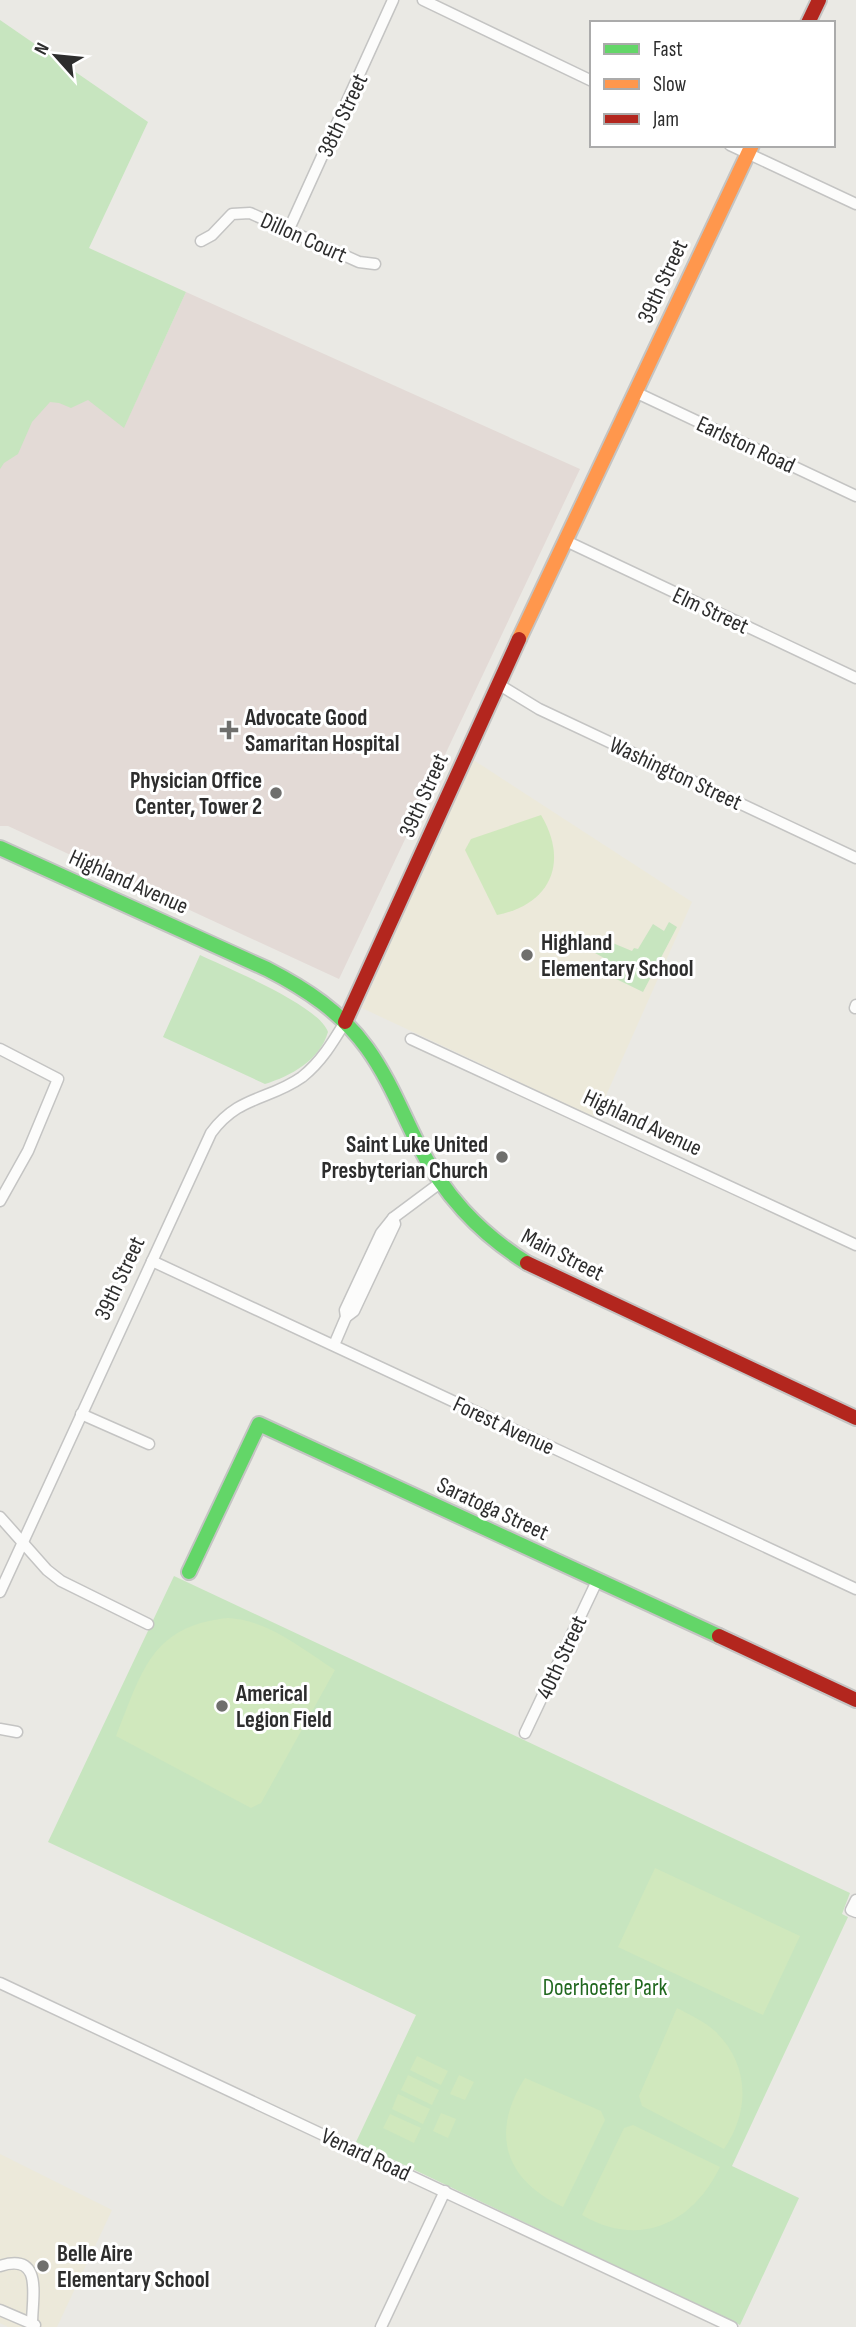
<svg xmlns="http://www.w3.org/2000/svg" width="856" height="2327" font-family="'Sofia Sans Condensed',sans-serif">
  <rect width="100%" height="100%" fill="#eae9e4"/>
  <g fill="#ece9da">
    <path d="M472,759L692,902L596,1118L362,1008Z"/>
    <path d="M0,2154L112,2210L57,2327H8L0,2323Z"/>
  </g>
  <path fill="#e3dad6" d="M186,292L580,469L339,979L8,826H0V331L124,427Z"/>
  <g fill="#c7e5bf">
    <path d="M0,20L148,122L89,248L186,292L124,428L88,400L71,408L59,403L50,402L32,422L18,454L4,463L0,469Z"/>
    <path d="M669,922L677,927L643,992L610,976L615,964L595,953L603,939L632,951L634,948L638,949L653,924L664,931Z"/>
    <path d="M200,955C227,968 319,1005 328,1032C320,1060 291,1076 265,1084L163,1037Z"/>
    <path d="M174,1576L850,1893L842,1914L848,1917L732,2166L799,2198L740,2325L356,2142L416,2015L48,1842Z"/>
  </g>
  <g fill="#d0e8bd">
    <path d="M541,815C569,862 551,904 497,915L465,850L471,839Z"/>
    <path d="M228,1618C268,1620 302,1649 335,1670L261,1803L251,1808L116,1736C142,1673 150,1626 228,1618Z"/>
    <path d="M655,1868L800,1936L763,2015L618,1947Z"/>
    <path d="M677,2008C690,2015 704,2021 715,2031C750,2065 750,2111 724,2149L642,2106L639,2096Z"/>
    <path d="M417,2056L448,2071L441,2085L410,2070Z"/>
    <path d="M408,2075L439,2090L432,2105L401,2090Z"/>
    <path d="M459,2075L474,2082L465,2100L450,2094Z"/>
    <path d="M525,2078L601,2111L605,2120L563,2207C504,2180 490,2132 525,2078Z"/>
    <path d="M398,2094L430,2109L423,2124L392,2109Z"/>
    <path d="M441,2113L456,2119L448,2138L433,2131Z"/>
    <path d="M390,2114L421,2128L414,2143L383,2128Z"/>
    <path d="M633,2125L720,2167C693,2223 640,2249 582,2215L624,2128Z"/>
  </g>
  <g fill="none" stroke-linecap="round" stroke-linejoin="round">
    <defs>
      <g id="street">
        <path d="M423,0L592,81"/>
        <path d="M730,145L856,204"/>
        <path d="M289,229L393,0"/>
        <path d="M201,241L212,235L232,214L250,213L359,262L375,264"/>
        <path d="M635,392L856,496"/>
        <path d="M566,541L856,678"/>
        <path d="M498,684L539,709L856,858"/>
        <path d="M855,1008L856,1005"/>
        <path d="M411,1039L856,1245"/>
        <path d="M0,1049L58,1079L28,1151L0,1201"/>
        <path d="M152,1261L856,1589"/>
        <path d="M346,1317L354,1311L395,1224L393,1218"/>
        <path d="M334,1345L346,1317L345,1310L381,1233L393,1218L440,1183"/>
        <path d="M81,1414L149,1444"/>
        <path d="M0,1517L47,1570L61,1581L148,1624"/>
        <path d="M0,1592L211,1133C239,1095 268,1101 302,1077C321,1062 333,1042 345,1022"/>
        <path d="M0,1729L17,1732"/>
        <path d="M525,1733L597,1581"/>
        <path d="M856,1900L851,1910L856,1912"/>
        <path d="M0,1983L732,2327"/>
        <path d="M0,2266C44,2252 32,2297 32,2324"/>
        <path d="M0,2310L35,2325"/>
        <path d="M381,2327L445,2191"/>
      </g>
      <g id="fast">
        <path d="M0,848L267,969C306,989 341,1012 367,1048C388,1077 401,1110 417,1142C443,1194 478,1232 527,1263"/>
        <path d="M189,1572L259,1424L719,1636"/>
      </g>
      <path id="slow" d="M519,639L752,145"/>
      <g id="jam">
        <path d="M808,23L819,0"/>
        <path d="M345,1022L519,639"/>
        <path d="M527,1263L856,1418"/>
        <path d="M719,1636L856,1700"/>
      </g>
    </defs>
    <use href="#street" stroke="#c4c4c3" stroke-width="13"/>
    <use href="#fast" stroke="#c4c4c3" stroke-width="18"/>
    <use href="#slow" stroke="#c4c4c3" stroke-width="18"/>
    <use href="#jam" stroke="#c4c4c3" stroke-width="18"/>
    <use href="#street" stroke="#fcfcfb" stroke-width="10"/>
    <use href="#fast" stroke="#63d668" stroke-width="14"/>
    <use href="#slow" stroke="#ff974d" stroke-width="14"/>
    <use href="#jam" stroke="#b3261e" stroke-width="14"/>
  </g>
  <g fill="#6f6f6d" stroke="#fff" stroke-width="2.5">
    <path d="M225.5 719.5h7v7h7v7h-7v7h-7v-7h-7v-7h7z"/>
    <circle cx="276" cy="793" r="7"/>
    <circle cx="527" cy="955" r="7"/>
    <circle cx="502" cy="1157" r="7"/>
    <circle cx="222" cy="1706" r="7"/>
    <circle cx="43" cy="2266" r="7"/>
  </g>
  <g text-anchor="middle" stroke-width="6" stroke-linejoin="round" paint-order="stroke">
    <g font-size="23" fill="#2d2d2d" stroke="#fff">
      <text transform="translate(342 115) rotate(-65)" y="8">38th Street</text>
      <text transform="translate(304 237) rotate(24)" y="8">Dillon Court</text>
      <text transform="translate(662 281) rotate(-65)" y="8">39th Street</text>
      <text transform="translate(746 444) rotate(25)" y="8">Earlston Road</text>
      <text transform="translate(711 610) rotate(25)" y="8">Elm Street</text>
      <text transform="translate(676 773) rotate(25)" y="8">Washington Street</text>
      <text transform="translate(423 795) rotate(-66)" y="8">39th Street</text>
      <text transform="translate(129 881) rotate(24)" y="8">Highland Avenue</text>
      <text transform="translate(643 1122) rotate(25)" y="8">Highland Avenue</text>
      <text transform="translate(563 1254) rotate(27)" y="8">Main Street</text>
      <text transform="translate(119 1278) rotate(-65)" y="8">39th Street</text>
      <text transform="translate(504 1425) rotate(25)" y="8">Forest Avenue</text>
      <text transform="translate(493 1508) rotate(25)" y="8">Saratoga Street</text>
      <text transform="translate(561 1657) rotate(-65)" y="8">40th Street</text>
      <text transform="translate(366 2154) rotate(25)" y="8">Venard Road</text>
    </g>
    <g font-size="23" font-weight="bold" fill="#2d2d2d" stroke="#fff" text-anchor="start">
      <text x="245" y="725">Advocate Good<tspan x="245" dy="26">Samaritan Hospital</tspan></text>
      <text x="262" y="788" text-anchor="end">Physician Office<tspan x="262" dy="26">Center, Tower 2</tspan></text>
      <text x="541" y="950">Highland<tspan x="541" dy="26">Elementary School</tspan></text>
      <text x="488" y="1152" text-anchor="end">Saint Luke United<tspan x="488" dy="26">Presbyterian Church</tspan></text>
      <text x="236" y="1701">Americal<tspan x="236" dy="26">Legion Field</tspan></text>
      <text x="57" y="2261">Belle Aire<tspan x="57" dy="26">Elementary School</tspan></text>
    </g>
    <g font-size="23" fill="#21681f" stroke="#fff">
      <text x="605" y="1995">Doerhoefer Park</text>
    </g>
  </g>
  <rect x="590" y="21" width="245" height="126" fill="#ffffff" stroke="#ababab" stroke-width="2"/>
  <rect x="604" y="44" width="35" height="10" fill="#63d668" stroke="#ababab" stroke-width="2"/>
  <text x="653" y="56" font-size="21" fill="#2d2d2d">Fast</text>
  <rect x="604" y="79" width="35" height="10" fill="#ff974d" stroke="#ababab" stroke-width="2"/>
  <text x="653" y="91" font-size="21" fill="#2d2d2d">Slow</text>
  <rect x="604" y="114" width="35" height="10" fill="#b3261e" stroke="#ababab" stroke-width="2"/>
  <text x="653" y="126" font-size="21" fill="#2d2d2d">Jam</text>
  <g transform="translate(56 56) rotate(297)" stroke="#ffffff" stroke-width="5" paint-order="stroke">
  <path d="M0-5L12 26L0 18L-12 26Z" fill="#2d2d2d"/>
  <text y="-10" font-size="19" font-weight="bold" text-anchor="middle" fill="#2d2d2d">N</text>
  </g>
</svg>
